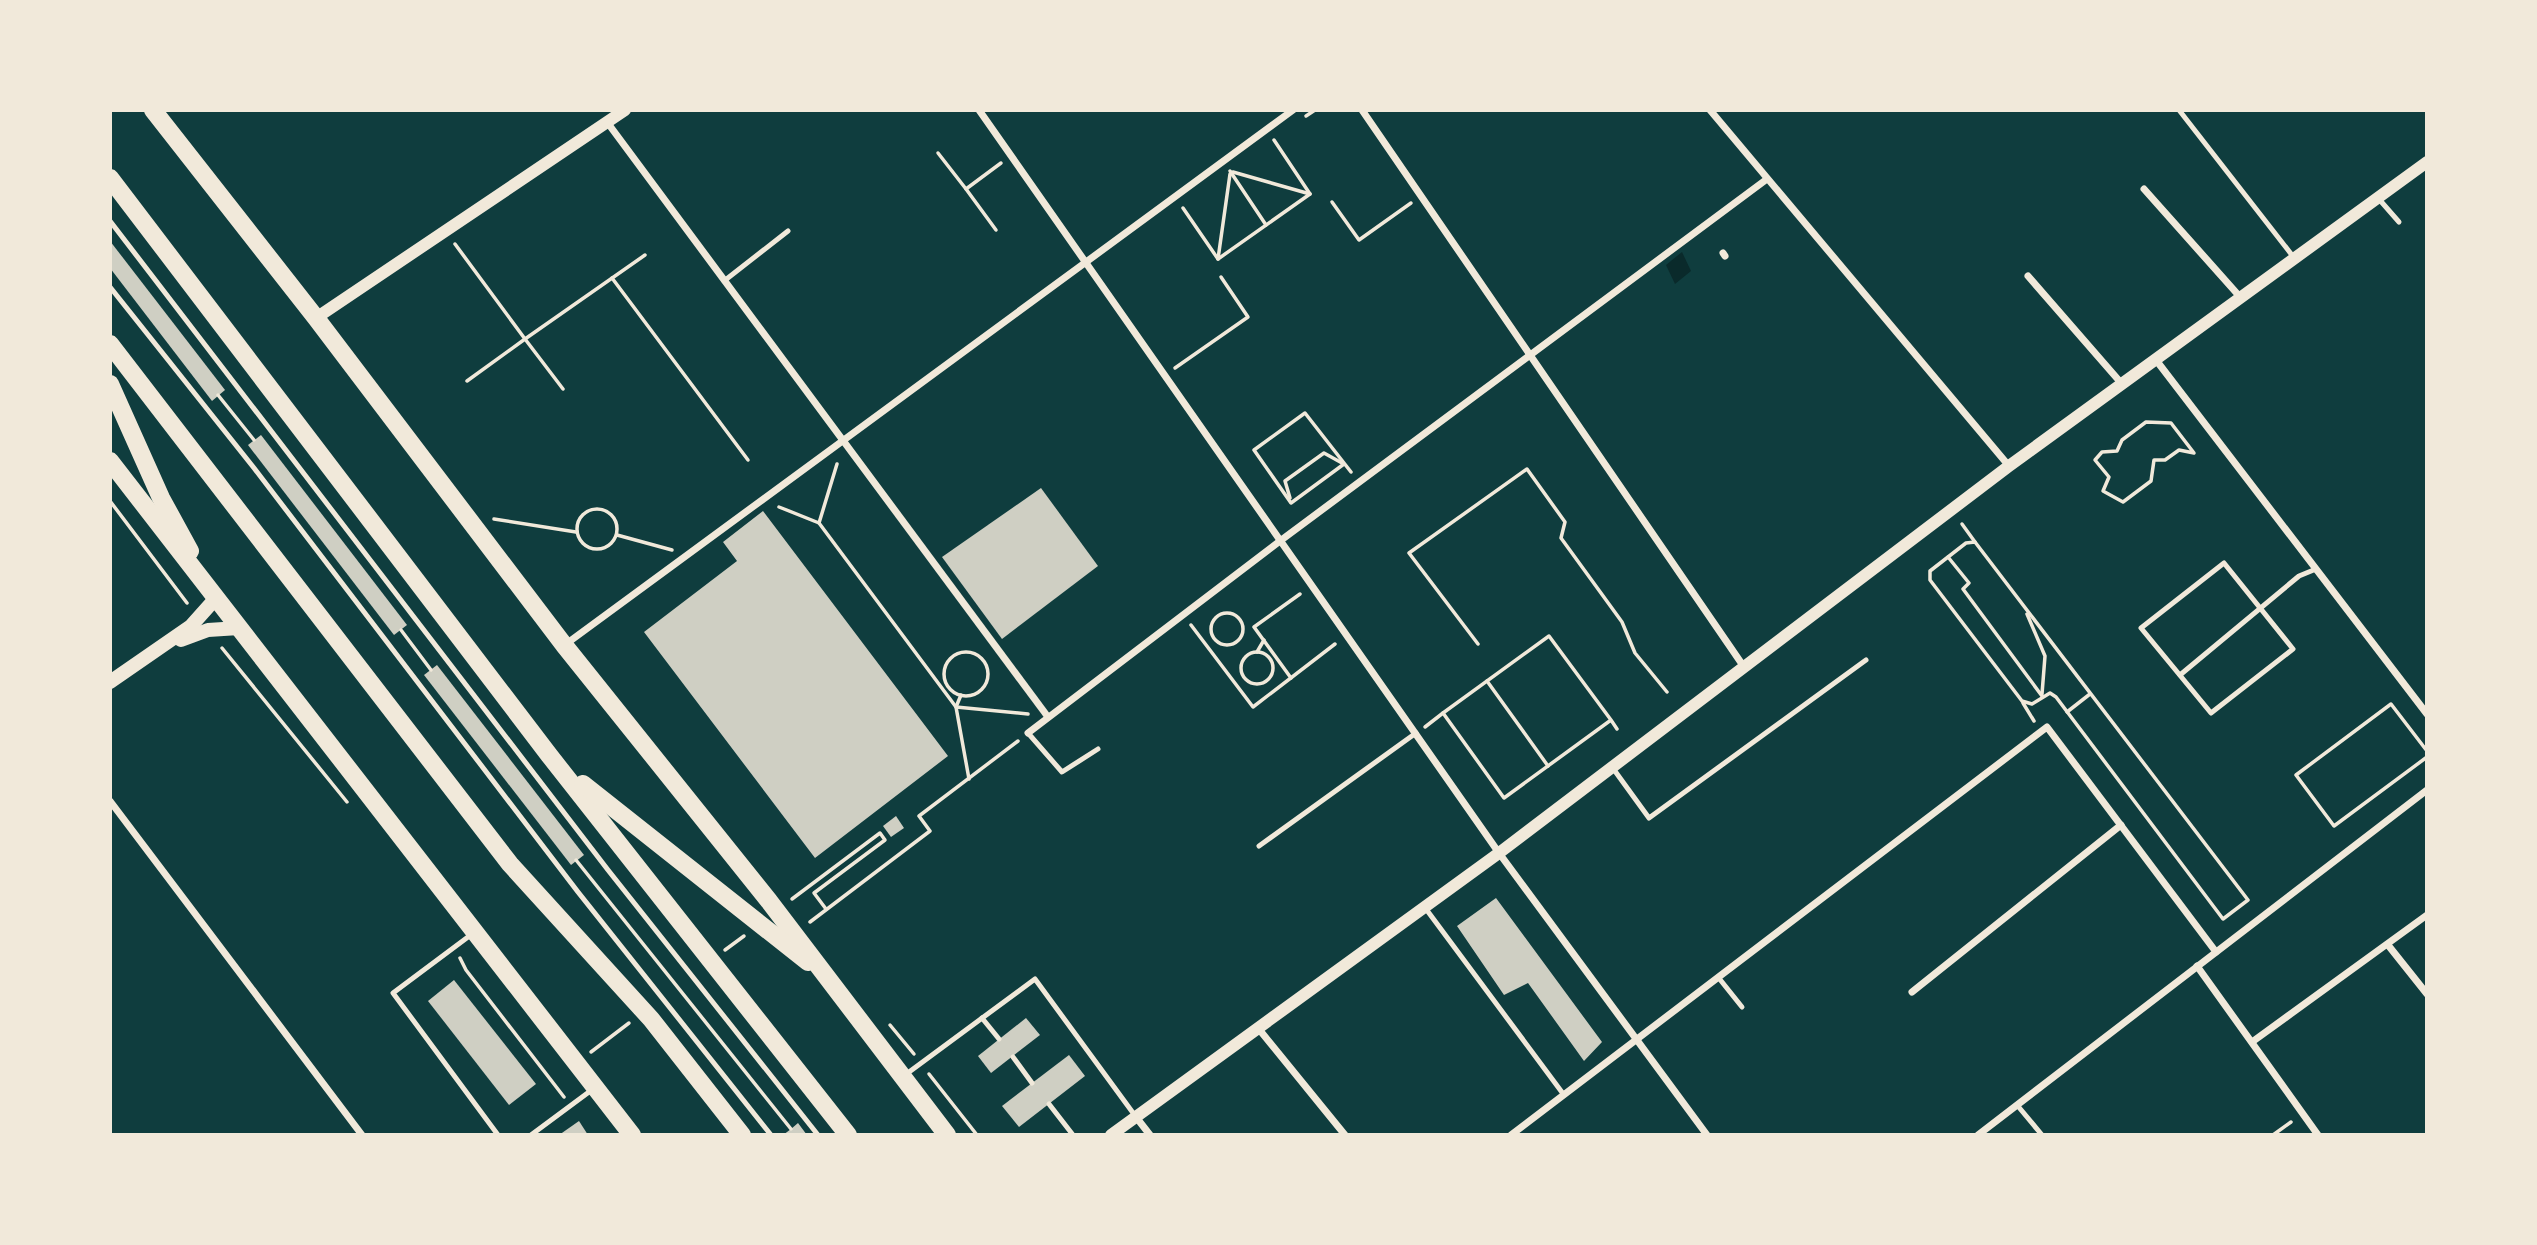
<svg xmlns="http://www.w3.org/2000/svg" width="2537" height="1245" font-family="'Work Sans',sans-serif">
  <rect width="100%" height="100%" fill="#0f3d3e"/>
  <path fill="#0a2a2b" d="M1682,252L1691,271L1675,284L1666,265Z"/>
  <g fill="#cfcfc3">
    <path d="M110,241L225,390L212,401L110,268Z"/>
    <path d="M261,435L407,625L394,635L248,445Z"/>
    <path d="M1041,488L1098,566L1002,639L942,557Z"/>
    <path d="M763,511L948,756L815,858L644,632L737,561L723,542Z"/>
    <path d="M437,665L584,855L571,865L424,675Z"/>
    <path d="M896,816L904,828L891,837L883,826Z"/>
    <path d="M1496,898L1602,1042L1584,1061L1528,983L1504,995L1457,926Z"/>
    <path d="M454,980L536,1084L509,1105L428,1001Z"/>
    <path d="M1026,1018L1040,1035L991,1073L978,1056Z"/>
    <path d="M1069,1055L1085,1076L1019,1127L1002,1106Z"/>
    <path d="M579,1121L588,1135H559Z"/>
    <path d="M798,1123L807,1135H783L791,1129Z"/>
  </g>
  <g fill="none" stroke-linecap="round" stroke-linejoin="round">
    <g stroke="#f1e9da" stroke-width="3.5">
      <path d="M1306,116L1315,110"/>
      <path d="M938,153L966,189"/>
      <path d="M1230,171L1266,225"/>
      <path d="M1233,172L1310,194"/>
      <path d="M1332,202L1359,240L1411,203"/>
      <path d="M1183,208L1218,259L1310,194L1274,140"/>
      <path d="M996,230L966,189L1001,163"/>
      <path d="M455,244L525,339L645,255"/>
      <path d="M1218,259L1230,174"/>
      <path d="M612,278L748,460"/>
      <path d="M1175,368L1248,317L1221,277"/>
      <path d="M467,381L525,339L563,389"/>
      <path d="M218,395L254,440"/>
      <path d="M2146,422L2171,423L2194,453L2179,450L2165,460H2154L2151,481L2123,502L2103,491L2109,477L2095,460L2102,452L2117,451L2122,440Z"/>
      <path d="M837,464L819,523L956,707L1028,714"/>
      <path d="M1344,464L1291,503L1254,450L1305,413L1351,472"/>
      <path d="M1290,498L1285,481L1324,453L1342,463"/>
      <path d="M110,501L187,603"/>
      <path d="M779,507L819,523"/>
      <circle cx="597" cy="529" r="20"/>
      <path d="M494,519L576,532"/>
      <path d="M1962,524L1975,542"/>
      <path d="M617,535L672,550"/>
      <path d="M1975,542L2248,900L2223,919L2056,697L2050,693L2032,704L2022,701L1930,580V571L1966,543Z"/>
      <path d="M1948,557L1969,583L1963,589L2042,696"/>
      <circle cx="1227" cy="629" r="16"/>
      <path d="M2027,614L2045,656L2042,694"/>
      <path d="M1191,625L1253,707L1335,644"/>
      <path d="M401,630L431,670"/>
      <path d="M1478,644L1409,553L1527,469L1565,522L1561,538L1622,622L1635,653L1667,692"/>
      <path d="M222,648L347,802"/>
      <circle cx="1257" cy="668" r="16"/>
      <path d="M1257,652L1264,640"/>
      <circle cx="966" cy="674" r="22"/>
      <path d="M1291,678L1254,627L1300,594"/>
      <path d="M1487,681L1548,766"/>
      <path d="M961,695L956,707L969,779"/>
      <path d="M2023,703L2034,721"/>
      <path d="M2067,712L2090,694"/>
      <path d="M1611,720L1504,798L1443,713L1549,636L1611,720L1617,729"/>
      <path d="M1425,727L1443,713"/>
      <path d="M2427,751L2391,704L2296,775L2334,826L2427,757"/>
      <path d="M576,860L791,1129"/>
      <path d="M792,899L880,833L885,840L814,893L826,909"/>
      <path d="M810,922L930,831L919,816L1018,741"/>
      <path d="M725,950L744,936"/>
      <path d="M460,958L466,970L564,1097"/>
      <path d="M890,1025L914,1054"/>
      <path d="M591,1052L629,1023"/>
      <path d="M929,1074L977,1135"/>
      <path d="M2273,1135L2291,1122"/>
    </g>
    <g stroke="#f1e9da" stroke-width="5">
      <path d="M2179,110L2295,259"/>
      <path d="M2378,198L2399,222"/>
      <path d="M110,221L608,870L818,1135"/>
      <path d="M724,281L788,231"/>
      <path d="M110,287L254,468L578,892L771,1135"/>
      <path d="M2224,563L2293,649L2211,713L2141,628Z"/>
      <path d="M2180,675L2299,576L2316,569"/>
      <path d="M1028,733L1062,772L1098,749"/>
      <path d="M1612,767L1649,818L1866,660"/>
      <path d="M1259,846L1416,733"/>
      <path d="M1426,909L1564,1095"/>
      <path d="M472,934L393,993L498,1135"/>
      <path d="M1718,977L1742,1007"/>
      <path d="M982,1018L999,1039"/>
      <path d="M1013,1057L1032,1083"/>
      <path d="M905,1075L1035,979L1136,1117"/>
      <path d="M1049,1104L1073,1135"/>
      <path d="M2017,1105L2042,1135"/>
      <path d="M531,1135L593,1089"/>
    </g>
    <g stroke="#f1e9da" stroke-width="7">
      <path d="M979,110L1499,853L1707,1135"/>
      <path d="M1362,110L1744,667"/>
      <path d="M1710,110L2009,466"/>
      <path d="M607,122L1048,717"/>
      <path d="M2144,189L2241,298"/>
      <path d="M1723,253L1725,256"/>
      <path d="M2028,276L2122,384"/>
      <path d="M2156,360L2427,714"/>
      <path d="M566,644L1293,110"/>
      <path d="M1028,733L1280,541L1767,179"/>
      <path d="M110,801L362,1135"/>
      <path d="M2388,945L2427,994"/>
      <path d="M2197,966L2318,1135"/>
      <path d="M1912,992L2121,825"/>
      <path d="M1258,1028L1345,1135"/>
      <path d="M2252,1042L2427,915"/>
      <path d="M1136,1117L1150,1135"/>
      <path d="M1511,1135L2047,727L2216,952"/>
      <path d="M1978,1135L2427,790"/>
    </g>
    <g stroke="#f1e9da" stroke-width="12">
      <path d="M316,318L625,110"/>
      <path d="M1111,1135L1499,853L2009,466L2427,162"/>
    </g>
    <g stroke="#f1e9da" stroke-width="14">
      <path d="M181,640L208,630L239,628"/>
      <path d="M110,682L191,626L216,598"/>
    </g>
    <g stroke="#f1e9da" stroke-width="18">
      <path d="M153,110L316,318L564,645L769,901L947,1135"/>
      <path d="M110,178L549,755L848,1135"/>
      <path d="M110,344L510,864L651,1019L742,1135"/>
      <path d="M110,384L161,498L190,551"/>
      <path d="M110,461L632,1135"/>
      <path d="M583,784L808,962"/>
    </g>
  </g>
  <rect width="2537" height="1245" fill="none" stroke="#f1e9da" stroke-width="224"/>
</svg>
